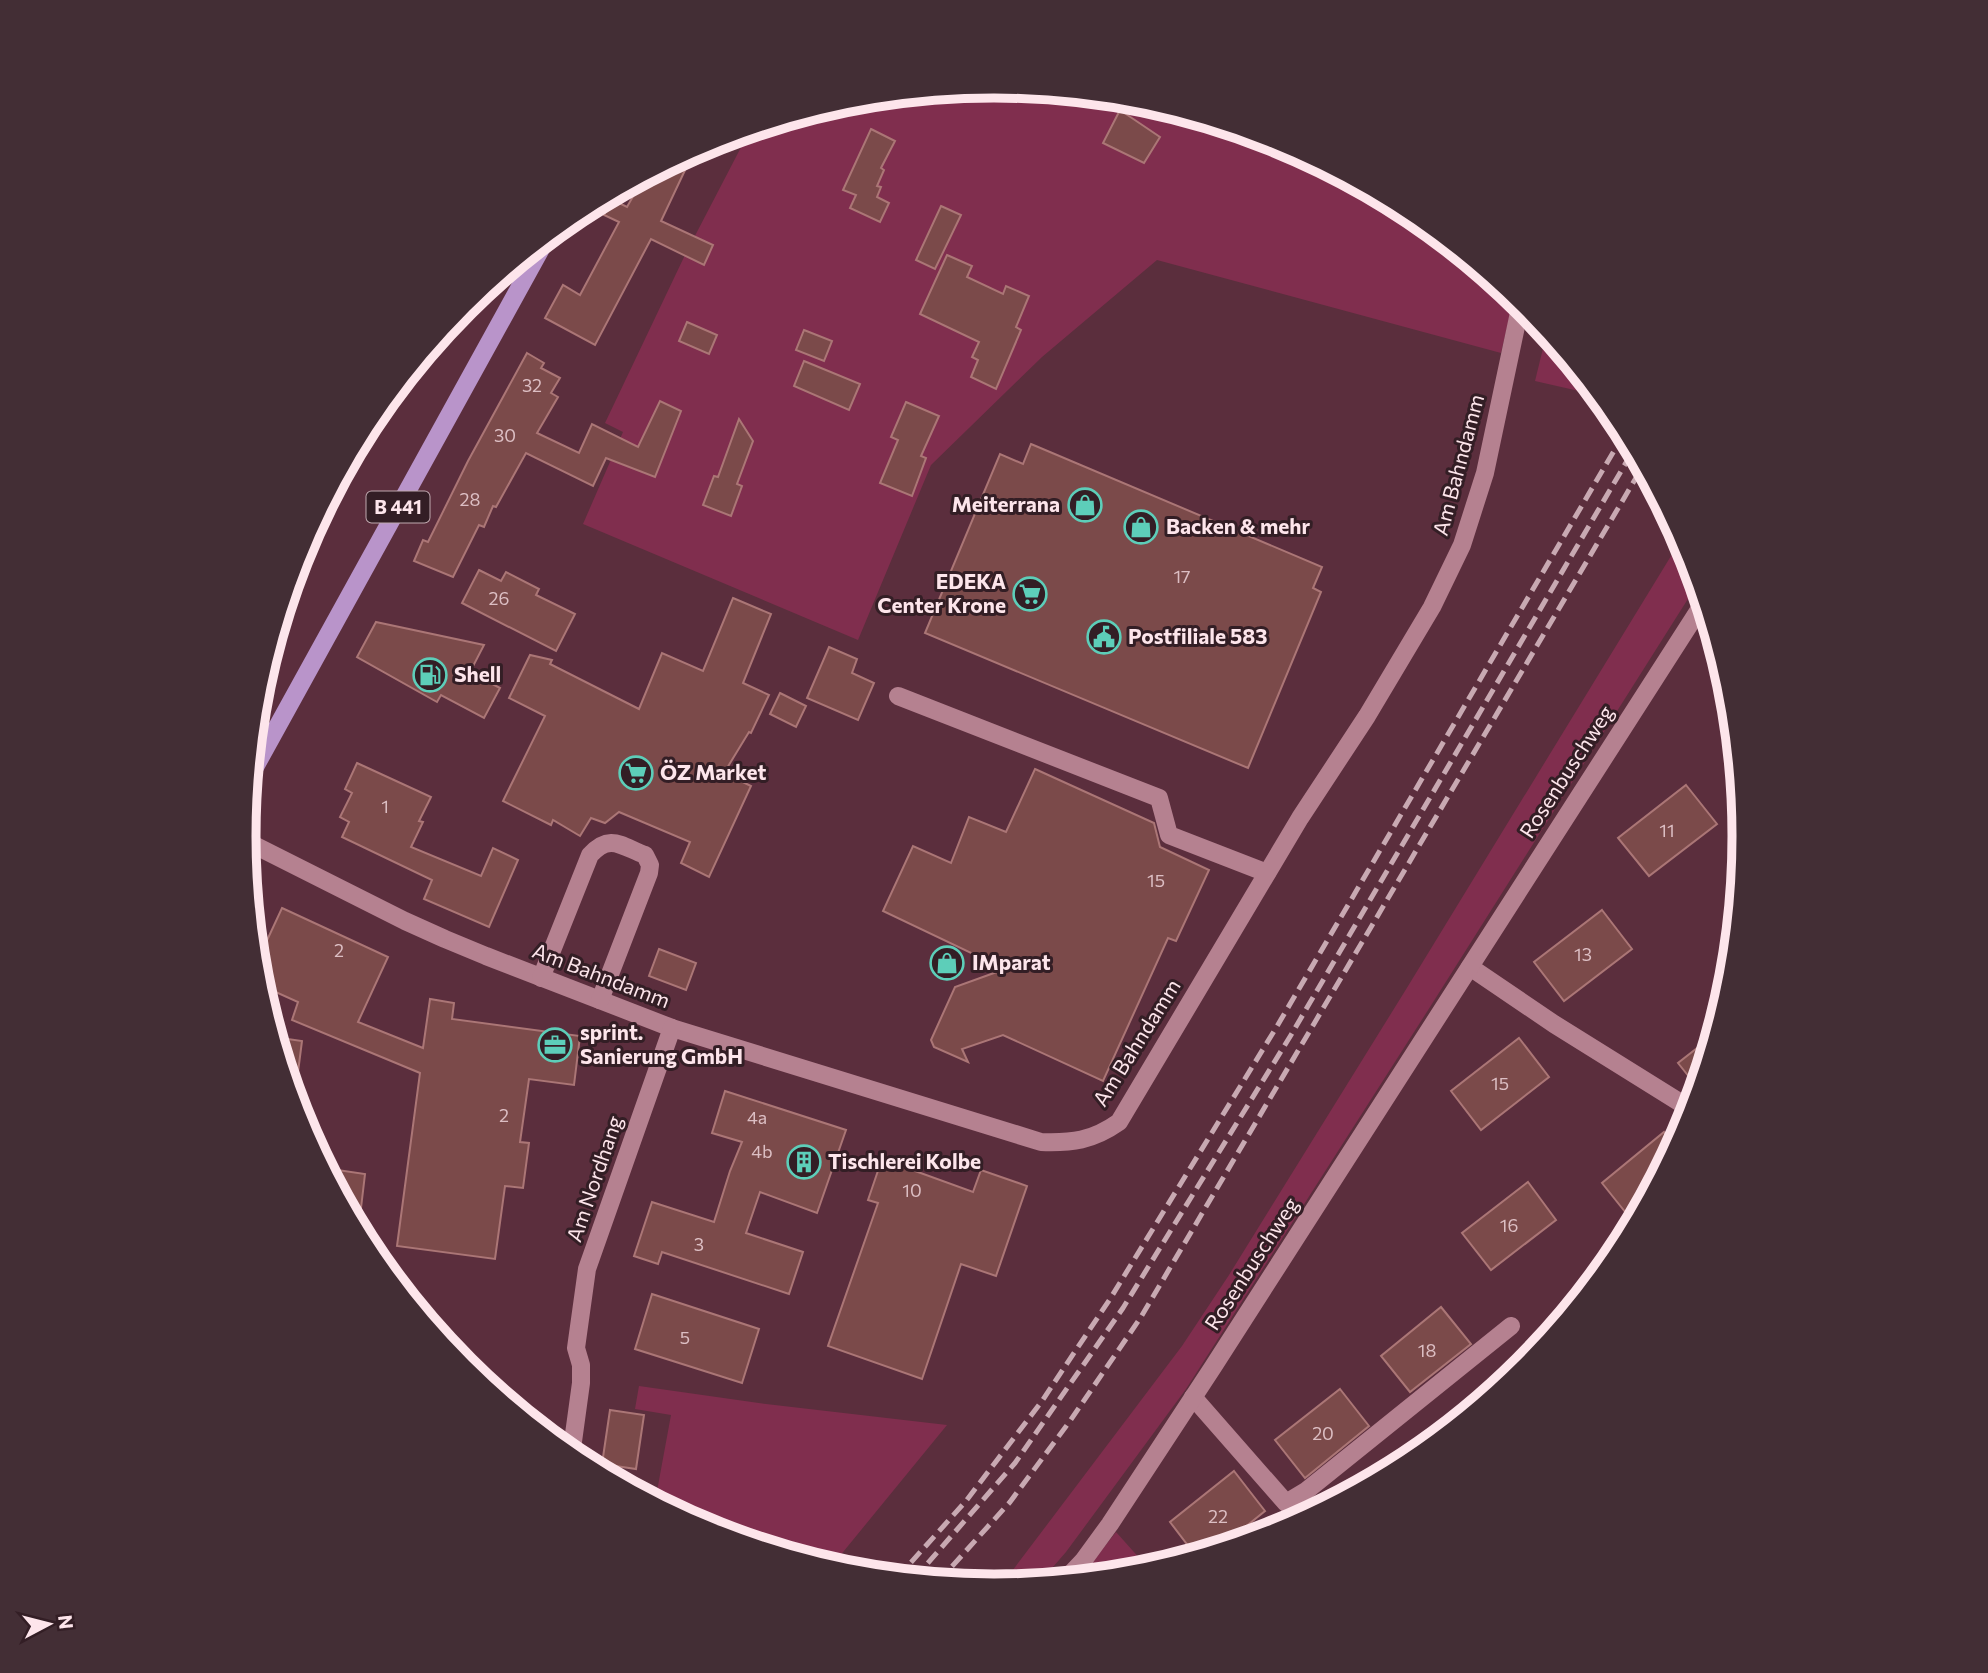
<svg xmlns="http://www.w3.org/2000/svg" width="1988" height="1673" font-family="Commissioner,sans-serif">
  <rect width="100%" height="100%" fill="#5b2e3d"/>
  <g fill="#802e4e">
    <path d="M994,86L1141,100L1282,143L1411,213L1514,297L1501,353L1157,260L1042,357L931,465L858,640L583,524L623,432L605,423L685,255L750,130L848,100Z"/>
    <path d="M1547,332L1595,391L1592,394L1535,381Z"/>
    <path d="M1682,538L1688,550L1698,583L1430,1007L1186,1389L1066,1552L1039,1583L1000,1587L1182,1346L1229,1275L1405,991Z"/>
    <path d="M1543,1346L1525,1368L1411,1461L1363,1486Z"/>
    <path d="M639,1386L766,1404L947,1425L830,1568L706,1530L655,1502L671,1415L635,1409Z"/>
    <path d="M1116,1532L1150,1570L1140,1573L1079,1579Z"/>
  </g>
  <g fill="#7b4a4a" stroke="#ab7676" stroke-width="2">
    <path d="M1120,110L1160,137L1144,163L1103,143Z"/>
    <path d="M871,129L895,141L881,168L884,170L877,186L881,187L877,197L889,203L880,222L850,208L856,195L843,190Z"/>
    <path d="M695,149L661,221L713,245L704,265L651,239L595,345L545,318L563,285L580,295L619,222L604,215L611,199L627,207L644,177Z"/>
    <path d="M941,206L961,215L935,269L916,260Z"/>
    <path d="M947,255L972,266L967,277L1003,294L1006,286L1029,296L1016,327L1021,330L996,389L971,377L978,360L972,357L979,342L920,314Z"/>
    <path d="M687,322L717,335L709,354L679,341Z"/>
    <path d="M804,330L832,341L824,361L796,350Z"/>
    <path d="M527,353L544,363L541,368L560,378L551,393L558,397L537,433L579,453L592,424L638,447L660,401L681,411L655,477L606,458L593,486L526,453L496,507L493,506L484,527L479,525L453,577L414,561L423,540L428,542L468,461Z"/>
    <path d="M804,361L860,384L849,410L794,386Z"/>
    <path d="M906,402L939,416L921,456L926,458L912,496L880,483L898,440L891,437Z"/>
    <path d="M739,419L753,441L737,484L742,486L731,516L703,505L714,476L718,477Z"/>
    <path d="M1031,444L1322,567L1313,588L1321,592L1248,768L925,633L1000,454L1023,464Z"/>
    <path d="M479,570L501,581L506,572L539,589L536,595L575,614L556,651L462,603Z"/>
    <path d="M733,598L771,614L743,683L769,695L751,733L749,732L724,773L751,786L709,877L681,863L690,842L619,812L605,823L591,818L580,836L553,820L551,825L503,801L545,716L509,698L530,655L552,660L550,664L639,709L662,653L703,671Z"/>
    <path d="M376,622L484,645L470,672L500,688L484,718L441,695L437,702L357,657Z"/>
    <path d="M829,647L857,659L852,673L874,683L858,720L807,698Z"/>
    <path d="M780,693L806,706L796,727L770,714Z"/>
    <path d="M357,763L431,797L419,821L423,822L411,847L481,876L493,848L518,860L489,927L424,899L432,880L342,837L349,822L340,817L352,793L345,789Z"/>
    <path d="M1035,769L1154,823L1160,847L1209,870L1176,941L1168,938L1103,1081L1003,1035L962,1049L968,1062L934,1047L931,1040L955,987L1005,969L883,911L913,846L951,863L969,817L1006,832Z"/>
    <path d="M1686,785L1717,824L1649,876L1618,838Z"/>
    <path d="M282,908L388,957L358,1022L423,1048L430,999L454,1003L452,1019L580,1036L574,1085L529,1079L520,1142L529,1143L523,1188L505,1186L495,1259L397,1246L420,1073L292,1020L298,1002L258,984L256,964Z"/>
    <path d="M1602,910L1632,949L1564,1001L1534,962Z"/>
    <path d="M659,949L696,963L686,990L649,976Z"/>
    <path d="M1715,1034L1707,1058L1698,1088L1678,1063Z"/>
    <path d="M274,1037L302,1041L294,1103Z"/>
    <path d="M1519,1038L1549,1077L1481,1130L1451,1091Z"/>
    <path d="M725,1091L846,1130L817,1213L760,1192L746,1233L803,1252L789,1294L662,1252L658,1264L634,1256L652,1202L714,1222L730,1171L742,1142L712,1133Z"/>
    <path d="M1664,1132L1676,1146L1634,1223L1602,1183Z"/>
    <path d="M882,1159L973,1192L981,1170L1027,1186L996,1276L961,1264L922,1379L828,1346L878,1203L868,1200Z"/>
    <path d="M324,1168L365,1174L361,1208L344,1206Z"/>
    <path d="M1528,1182L1556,1220L1491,1270L1462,1233Z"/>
    <path d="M652,1294L759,1329L742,1383L635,1349Z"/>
    <path d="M1441,1307L1471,1344L1410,1392L1381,1356Z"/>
    <path d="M1340,1389L1369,1426L1305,1478L1275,1440Z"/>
    <path d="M610,1410L644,1415L636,1469L602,1464Z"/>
    <path d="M1234,1471L1265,1511L1218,1549L1196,1556L1170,1522Z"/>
  </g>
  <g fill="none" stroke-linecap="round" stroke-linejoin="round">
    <g stroke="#b58190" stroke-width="18">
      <path d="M898,696L1159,798L1169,835L1267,873"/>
      <path d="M244,840L405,921L445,939L486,956L672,1028L1041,1142C1072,1143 1092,1141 1119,1122L1300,818L1367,716L1432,607L1462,545L1485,473L1521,303"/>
      <path d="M1470,967L1554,1024L1692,1110"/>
      <path d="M541,978L590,855C610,833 621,846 645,855L650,865L649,873L600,1000"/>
      <path d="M1193,1397L1286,1503L1306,1491L1511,1326"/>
      <path d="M571,1456L581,1383V1365L576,1348L587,1269L672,1028"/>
      <path d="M1065,1580L1083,1561L1110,1524L1213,1367L1704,602"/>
    </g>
    <path stroke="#b994ca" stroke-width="18" d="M249,778L548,236"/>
    <g stroke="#c8a9b2" stroke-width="5" stroke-dasharray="14 7" stroke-linecap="butt">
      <path d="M897,1578L966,1501L1042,1401L1110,1299L1276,1028L1625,432"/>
      <path d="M914,1579L1015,1463L1123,1308L1291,1035L1634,449"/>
      <path d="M938,1582L1010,1502L1070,1421L1141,1317L1643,466"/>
    </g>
  </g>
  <defs>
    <symbol id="shop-ring" viewBox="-11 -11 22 22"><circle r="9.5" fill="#331e25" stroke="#5dceb9" stroke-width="1.5"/><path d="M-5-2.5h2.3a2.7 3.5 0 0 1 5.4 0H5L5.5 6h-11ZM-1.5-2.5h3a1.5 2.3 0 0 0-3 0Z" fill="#5dceb9"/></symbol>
    <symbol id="supermarket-ring" viewBox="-11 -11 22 22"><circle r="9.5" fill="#331e25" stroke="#5dceb9" stroke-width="1.5"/><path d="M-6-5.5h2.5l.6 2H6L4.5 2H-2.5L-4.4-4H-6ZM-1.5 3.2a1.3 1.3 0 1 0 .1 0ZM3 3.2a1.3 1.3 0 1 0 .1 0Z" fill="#5dceb9"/></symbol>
    <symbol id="civic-ring" viewBox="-11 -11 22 22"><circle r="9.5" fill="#331e25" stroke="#5dceb9" stroke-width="1.5"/><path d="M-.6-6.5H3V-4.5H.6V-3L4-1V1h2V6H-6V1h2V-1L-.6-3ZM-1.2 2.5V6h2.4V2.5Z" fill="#5dceb9"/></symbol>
    <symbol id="fuel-ring" viewBox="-11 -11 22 22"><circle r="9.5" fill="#331e25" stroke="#5dceb9" stroke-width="1.5"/><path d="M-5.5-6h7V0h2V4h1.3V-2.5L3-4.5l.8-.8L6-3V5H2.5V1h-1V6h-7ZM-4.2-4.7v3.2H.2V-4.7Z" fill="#5dceb9"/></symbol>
    <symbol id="office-ring" viewBox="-11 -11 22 22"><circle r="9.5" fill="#331e25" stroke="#5dceb9" stroke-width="1.5"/><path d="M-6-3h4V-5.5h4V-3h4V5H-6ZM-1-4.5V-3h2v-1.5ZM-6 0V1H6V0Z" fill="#5dceb9"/></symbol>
    <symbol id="building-ring" viewBox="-11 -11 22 22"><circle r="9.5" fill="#331e25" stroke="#5dceb9" stroke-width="1.5"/><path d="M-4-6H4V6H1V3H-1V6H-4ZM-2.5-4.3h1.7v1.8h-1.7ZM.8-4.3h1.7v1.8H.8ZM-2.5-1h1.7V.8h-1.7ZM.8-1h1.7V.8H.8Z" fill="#5dceb9"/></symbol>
  </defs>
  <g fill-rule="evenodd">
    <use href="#shop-ring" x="1066" y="486" width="38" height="38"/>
    <use href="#shop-ring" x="1122" y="508" width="38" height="38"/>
    <use href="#supermarket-ring" x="1011" y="575" width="38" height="38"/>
    <use href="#civic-ring" x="1085" y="618" width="38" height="38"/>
    <use href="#fuel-ring" x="411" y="656" width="38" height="38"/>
    <use href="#supermarket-ring" x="617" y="754" width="38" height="38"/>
    <use href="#shop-ring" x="928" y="944" width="38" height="38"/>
    <use href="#office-ring" x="536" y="1026" width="38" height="38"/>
    <use href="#building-ring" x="785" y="1143" width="38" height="38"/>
  </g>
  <g text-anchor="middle" stroke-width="6" stroke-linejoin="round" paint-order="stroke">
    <g font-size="18" fill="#dcbec3">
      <text x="532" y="392">32</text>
      <text x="505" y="442">30</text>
      <text x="470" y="506">28</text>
      <text x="1182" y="583">17</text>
      <text x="499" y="605">26</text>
      <text x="385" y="813">1</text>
      <text x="1667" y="837">11</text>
      <text x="1156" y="887">15</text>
      <text x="339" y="957">2</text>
      <text x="1583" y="961">13</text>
      <text x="1500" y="1090">15</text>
      <text x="504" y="1122">2</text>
      <text x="757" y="1124">4a</text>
      <text x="762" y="1158">4b</text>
      <text x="912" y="1197">10</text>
      <text x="1509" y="1232">16</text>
      <text x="699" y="1251">3</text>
      <text x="685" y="1344">5</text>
      <text x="1427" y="1357">18</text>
      <text x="1323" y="1440">20</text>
      <text x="1218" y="1523">22</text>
    </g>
    <rect fill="#331e25" stroke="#c0a9b0" stroke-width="2" x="366.5" y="491.5" width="63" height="31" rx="5"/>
    <g font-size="19" font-weight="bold" fill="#fde5eb">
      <text x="398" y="514">B 441</text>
    </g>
    <g font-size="21" fill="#fde5eb" stroke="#331e25">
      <text transform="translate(1459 465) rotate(-75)" y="7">Am Bahndamm</text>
      <text transform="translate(1567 772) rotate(-57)" y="7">Rosenbuschweg</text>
      <text transform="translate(601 976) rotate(21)" y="7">Am Bahndamm</text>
      <text transform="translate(1137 1043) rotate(-58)" y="7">Am Bahndamm</text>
      <text transform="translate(595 1179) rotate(-71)" y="7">Am Nordhang</text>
      <text transform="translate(1252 1264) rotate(-57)" y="7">Rosenbuschweg</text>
    </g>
    <g font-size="21" font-weight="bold" fill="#fde5eb" stroke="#331e25" text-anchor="start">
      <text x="1060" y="512" text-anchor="end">Meiterrana</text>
      <text x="1166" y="534">Backen &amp; mehr</text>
      <text x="1006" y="589" text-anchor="end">EDEKA<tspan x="1006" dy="24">Center Krone</tspan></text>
      <text x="1128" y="644">Postfiliale 583</text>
      <text x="454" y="682">Shell</text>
      <text x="660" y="780">ÖZ Market</text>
      <text x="972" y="970">IMparat</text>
      <text x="580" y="1040">sprint.<tspan x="580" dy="24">Sanierung GmbH</tspan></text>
      <text x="828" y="1169">Tischlerei Kolbe</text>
    </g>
  </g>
  <path d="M0 0H1988V1673H0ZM256 836a738 738 0 1 1 1476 0a738 738 0 1 1-1476 0Z" fill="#432e35" fill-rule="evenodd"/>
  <path fill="none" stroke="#fde5eb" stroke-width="9" d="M256 836a738 738 0 1 1 1476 0a738 738 0 1 1-1476 0Z"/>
  <g transform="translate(49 1624) rotate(83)" stroke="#331e25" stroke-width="5" paint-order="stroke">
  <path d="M0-5L12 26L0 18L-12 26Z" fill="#fde5eb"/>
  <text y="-10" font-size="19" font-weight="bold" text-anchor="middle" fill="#fde5eb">N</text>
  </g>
</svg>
